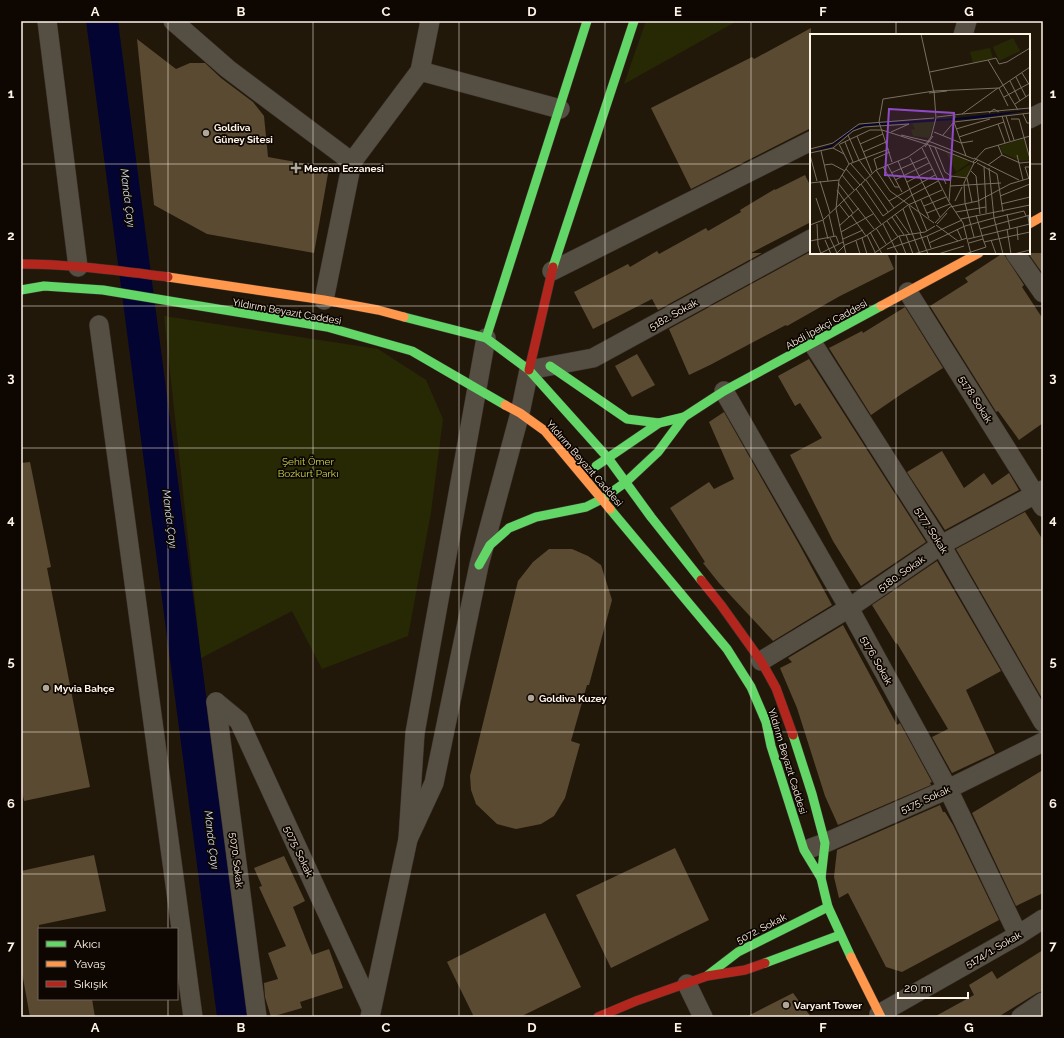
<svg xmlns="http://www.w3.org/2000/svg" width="1064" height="1038" font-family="Raleway,sans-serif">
  <rect width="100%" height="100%" fill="#22180a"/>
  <g fill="#272905">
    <path d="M646,21H737L624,84Z"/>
    <path d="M164,316L378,349L426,380L443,419L431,512L408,636L322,669L292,611L201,658Z"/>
  </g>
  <path fill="#030431" d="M86,21H118L248,1017H217Z"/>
  <g fill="#5a4a31">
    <path d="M811,28V128L691,189L651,108L752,57L754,59Z"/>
    <path d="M137,39L176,69L190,63H205L221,78L253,102L264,116L268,157L329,168L314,253L207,234L154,205Z"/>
    <path d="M805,175L811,187V222L751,253H762L658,310L652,299L593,329L574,292L628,264L630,267L657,251L659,254L706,228L708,231L741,212L740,210L775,189V190Z"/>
    <path d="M808,253H887L894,269L840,296L787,326L786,325L761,338L710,365L689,375L669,329Z"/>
    <path d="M1003,253L1024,285L1022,287L1043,319V423L1019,440L998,411L996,412L995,410L930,306L968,282L965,278Z"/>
    <path d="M1028,253H1043V274Z"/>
    <path d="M905,307L943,368L903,393L871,415L829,348L862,331L863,333Z"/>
    <path d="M637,354L655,385L632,397L615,366Z"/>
    <path d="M809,359L926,542L861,586L833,541L790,455L822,438L800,403L795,406L778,376Z"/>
    <path d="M724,412L799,544L832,605L773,641L719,583L703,563L705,562L670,508L709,482L714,489L734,479L709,422Z"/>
    <path d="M942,451L964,488L984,473L992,485L1009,473L1019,490L945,530L907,472Z"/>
    <path d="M30,462L51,567L47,568L90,787L24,801L21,787V463Z"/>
    <path d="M1025,512L1043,540V700L956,549Z"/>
    <path d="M549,549H572L588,556L601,565L612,600L589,685H587L571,741L580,744L565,798L554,816L541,824L516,829L497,824L476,804L471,790L470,776L518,581L533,562Z"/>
    <path d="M937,561L1001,671L966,690L995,753L952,773L932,737L948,729L897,643L896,644L872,605Z"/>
    <path d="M843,625L897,725L900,723L932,782L930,783L931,785L838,825L825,796L797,708L780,668L792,662L788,658Z"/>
    <path d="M1043,770V893L1016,906L972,813Z"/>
    <path d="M940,805L943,812H945L953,825L999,920L902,972L886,967L848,893L839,898L834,877L837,850Z"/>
    <path d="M675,848L709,920L611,968L576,895Z"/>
    <path d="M94,855L106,911L39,925V999H92L95,1017H30L21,967V871Z"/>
    <path d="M284,856L305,901L293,907L312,955L329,949L343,988L300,1002L302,1008L271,1017L265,997L264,983L278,979L268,953L286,946L259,887L262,886L254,868Z"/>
    <path d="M545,913L581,987L520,1017H474L447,962Z"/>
    <path d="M1043,950V991L1037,993L998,1017H934L974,995L969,985L992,971L997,979Z"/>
    <path d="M793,993L811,1017H746Z"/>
  </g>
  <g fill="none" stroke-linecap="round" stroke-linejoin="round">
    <defs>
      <g id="street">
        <path d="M47,21L78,267"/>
        <path d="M173,21L228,69L352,162"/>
        <path d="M963,35L967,21"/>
        <path d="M420,71L560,109"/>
        <path d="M1029,119L1043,112"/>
        <path d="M1015,253L1043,293"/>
        <path d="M552,271L811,141"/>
        <path d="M908,292L1043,507"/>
        <path d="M324,300L352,162L420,71L430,21"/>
        <path d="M99,325L193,1017"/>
        <path d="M813,344L941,545L1043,722"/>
        <path d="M724,391L849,608L948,789L1018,935"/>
        <path d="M761,661L849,608L941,545L1043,490"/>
        <path d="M216,702L239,721L371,1008"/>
        <path d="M216,702L257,1017"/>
        <path d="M408,839L434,783L479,565L520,413L529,370L593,358L811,239"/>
        <path d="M811,848L825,843L948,789L1043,742"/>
        <path d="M687,984L703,1017"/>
        <path d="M879,1014L1018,935L1043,919"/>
        <path d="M370,1017L408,839L415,733L486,338"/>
        <path d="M1021,1017L1043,1002"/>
      </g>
      <g id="fast">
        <path d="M553,267L634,21"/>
        <path d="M21,290L44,286L103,290L327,327L412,351L505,405"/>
        <path d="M404,317L486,338L529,370L608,458L651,517L701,580"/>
        <path d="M486,338L587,21"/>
        <path d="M550,366L627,419L659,423"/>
        <path d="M596,466L659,423L684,417L724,391L881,306"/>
        <path d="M610,509L727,649L751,687L766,722L771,746L804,850L821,878L828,907L851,957"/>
        <path d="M479,565L490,545L509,528L536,517L586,507L602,499L626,482L658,452L684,417"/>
        <path d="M793,735L812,794L825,843L821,878"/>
        <path d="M765,963L840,935"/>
        <path d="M708,975L738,952L828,907"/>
      </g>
      <g id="slow">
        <path d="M1029,224L1043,216"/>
        <path d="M168,277L324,300L378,310L404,317"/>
        <path d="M881,306L979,253"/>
        <path d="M505,405L520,413L545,431L610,509"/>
        <path d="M851,957L881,1017"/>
      </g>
      <g id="jam">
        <path d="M21,264C70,264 119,271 168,277"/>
        <path d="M529,370L553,267"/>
        <path d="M701,580L721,605L761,661L776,688L793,735"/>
        <path d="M598,1017L636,1001L707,976L745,970L765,963"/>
      </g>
    </defs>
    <use href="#street" stroke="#3c332c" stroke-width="20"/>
    <use href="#fast" stroke="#3c332c" stroke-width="10"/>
    <use href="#slow" stroke="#3c332c" stroke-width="10"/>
    <use href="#jam" stroke="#3c332c" stroke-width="10"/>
    <use href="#street" stroke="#554e43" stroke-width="19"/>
    <use href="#fast" stroke="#63d668" stroke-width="9"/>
    <use href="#slow" stroke="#ff974d" stroke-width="9"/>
    <use href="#jam" stroke="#b3261e" stroke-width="9"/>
  </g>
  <path fill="none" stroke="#fef3e7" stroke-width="1" stroke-opacity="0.55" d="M168,21V929M313,21V1017M459,21V1017M605,21V1017M751,21V1017M896,21V35M21,164H811M1029,164H1043M896,253V1017M21,306H1043M21,448H1043M21,590H1043M21,732H1043M21,874H1043M168,999V1017"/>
  <g fill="#b1a69a" stroke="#0e0701" stroke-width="1.5">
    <circle cx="206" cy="133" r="4"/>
    <path d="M294 162h4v4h4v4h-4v4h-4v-4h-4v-4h4z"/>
    <circle cx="46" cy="688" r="4"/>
    <circle cx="531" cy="698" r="4"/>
    <circle cx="786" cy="1005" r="4"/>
  </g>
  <g text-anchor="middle" stroke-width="3.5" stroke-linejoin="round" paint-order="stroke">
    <g font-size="10" font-weight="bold" fill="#fef3e7" stroke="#0e0701" text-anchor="start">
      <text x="214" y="131">Goldiva<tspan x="214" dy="12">Güney Sitesi</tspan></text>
      <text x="304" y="172">Mercan Eczanesi</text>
      <text x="54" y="692">Myvia Bahçe</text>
      <text x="539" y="702">Goldiva Kuzey</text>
      <text x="794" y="1009">Varyant Tower</text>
    </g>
    <g font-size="10" fill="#fef3e7" stroke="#0e0701">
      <text transform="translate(287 311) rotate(10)" y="4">Yıldırım Beyazıt Caddesi</text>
      <text transform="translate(673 314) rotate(-29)" y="4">5182. Sokak</text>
      <text transform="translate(826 324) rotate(-29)" y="4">Abdi İpekçi Caddesi</text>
      <text transform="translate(976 399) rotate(58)" y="4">5178. Sokak</text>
      <text transform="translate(585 463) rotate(49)" y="4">Yıldırım Beyazıt Caddesi</text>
      <text transform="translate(932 530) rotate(58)" y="4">5177. Sokak</text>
      <text transform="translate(901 573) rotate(-35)" y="4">5180. Sokak</text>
      <text transform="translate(877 660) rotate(61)" y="4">5176. Sokak</text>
      <text transform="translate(788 761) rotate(73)" y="4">Yıldırım Beyazıt Caddesi</text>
      <text transform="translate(925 799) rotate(-24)" y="4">5175. Sokak</text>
      <text transform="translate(299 851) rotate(65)" y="4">5075. Sokak</text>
      <text transform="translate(237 860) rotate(83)" y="4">5070. Sokak</text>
      <text transform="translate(761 928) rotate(-27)" y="4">5072. Sokak</text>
      <text transform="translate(993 949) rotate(-30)" y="4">5174/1. Sokak</text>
    </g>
    <g font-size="10" fill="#c7d551" stroke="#0e0701">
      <text x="308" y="465">Şehit Ömer<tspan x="308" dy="12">Bozkurt Parkı</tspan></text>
    </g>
    <g font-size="11" font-style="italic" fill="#d2def2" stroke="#0e0701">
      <text transform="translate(128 198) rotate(83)" y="4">Manda Çayı</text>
      <text transform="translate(170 519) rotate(83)" y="4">Manda Çayı</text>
      <text transform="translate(212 840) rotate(83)" y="4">Manda Çayı</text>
    </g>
  </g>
  <g transform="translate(810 34)">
    <rect width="220" height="220" fill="#22180a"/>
    <path d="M203,4L210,17L189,27L183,13ZM180,14L183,24L163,29L160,18ZM124,88L119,104L103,102L101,96L105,95L102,89ZM215,104L219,126L211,127L192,119L190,112ZM136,118L160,128L146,138ZM161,130L157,144L143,141Z" fill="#272905"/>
    <path d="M220,76L173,84L54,92L43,96L21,113L0,118L21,111L39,96L54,90L147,84Z" fill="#030431"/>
    <path fill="none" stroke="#7a7062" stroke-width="1" d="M111,0L124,59M178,26L186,24L189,30L197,28L220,14M120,38L178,26L208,76M212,39L220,52M206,43L216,63M200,47L210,67M189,54L198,72M189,54L220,33M119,59L137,57M194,63L218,50M205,70L220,60M179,79L184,75L189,78M152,80L220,74M213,80L217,89H220M145,82L144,88L156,122M192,82L200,107M196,82L204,106M127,83L152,80L188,54M201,85H209L220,125M188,90L195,109M146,95L180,85M81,98L99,90M124,98L151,109L163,107M38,101L49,126L84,174M91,101L121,108L164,125M133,101L144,88L220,79M47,102L62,139M149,103L194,88M35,108L43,128M29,110L39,130M30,110L60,96H72L125,113L165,129L168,126M50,110L73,100M119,111L136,150M115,113L123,102M125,113L135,138L141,142M23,114L34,120M112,114L139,168L153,189L161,220M0,115L23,109L49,90L124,84M11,117L18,147M53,118L76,108M0,119L23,114L43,97L54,93L99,90M0,121L7,147M192,121L210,129L220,128M207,121L213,146M100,124L130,183M164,124L209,146M88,127L117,197M82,128L69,88L73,65L124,57L189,54M163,128L175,115L220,102M167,129L187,140L193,178M41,130L55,146M77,130L92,158M14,131L22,130L35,137M178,131L192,121L188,111M174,132L176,173M73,133L85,153H89M179,134L184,184L193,220M36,135L50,151M67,135L64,125L80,118M66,136L80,157L124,189M161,137L166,142L170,180M81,139L117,123M32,141L44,156M219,145L215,133H220M56,146L78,178M85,146L119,129M10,147L20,179M97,148L122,135M0,149L29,146M28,149L64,195M51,150L73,182L102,161L128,147M140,152L191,149M46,155L71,190M27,156L43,179M190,162L220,150M6,164L13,185M111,166L119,184M79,167L125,141M139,167L141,142L157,144L162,168M145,167L152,153M29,170L39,183M191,170L220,163M99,172L111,199M114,172L136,163M93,175L110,220M146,178L176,173V179M117,179L140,170M85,180L100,201M197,180L200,195M19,181L24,202M41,181L56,202M166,181L174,208M218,182L220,196M82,183L94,201M151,185L220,171M13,186L18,205M77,187L88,203M125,189L140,173L168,167L200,150L220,144M7,190L8,211L11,220M73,190L88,220M127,190L137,179M0,191L13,186L66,136L98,123L115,111L121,103L126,84L124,57M126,191L148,207L157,204M29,192L49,174M207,193L208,206M66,194L76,210M147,195L152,206M170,195L220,181M197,195L201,220M31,198L63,180M60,198L72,220M110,199L118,220M57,201L65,218M96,201L103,220M89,202L96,220M117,202L152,186M164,203L155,169L154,149L164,129M20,204L27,219M52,204L57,220M33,205L53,196M158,205L220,190M15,206L21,220M181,206L186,220M0,207L26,202L29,210L33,208M46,207L50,220M119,209L155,192L184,184L214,177L216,182M159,209L173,205M77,215L117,202L121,214M9,220L29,210M26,220L35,211L56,202L98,171L132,156M36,220L26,175L29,146L39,130L79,115M63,220L89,202L115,198L125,192M104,220L148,207M128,220L154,212M155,220L176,213L174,208L220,198M204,220L220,216"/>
    <path fill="#8f4ac5" fill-opacity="0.15" stroke="#8f4ac5" stroke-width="2" d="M79,75L144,79L140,146L75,141Z"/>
    <rect width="220" height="220" fill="none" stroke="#fef3e7" stroke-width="2"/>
  </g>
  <rect width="1064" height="1038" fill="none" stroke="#0e0701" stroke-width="44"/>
  <rect x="38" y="928" width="140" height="72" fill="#0e0701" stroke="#6e655d"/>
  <rect x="46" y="941" width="20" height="6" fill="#63d668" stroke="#6e655d"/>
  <text x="74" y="948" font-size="12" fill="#fef3e7">Akıcı</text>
  <rect x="46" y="961" width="20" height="6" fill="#ff974d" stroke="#6e655d"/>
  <text x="74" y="968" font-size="12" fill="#fef3e7">Yavaş</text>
  <rect x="46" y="981" width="20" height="6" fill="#b3261e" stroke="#6e655d"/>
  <text x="74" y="988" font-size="12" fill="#fef3e7">Sıkışık</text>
  <path d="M898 992v6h70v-6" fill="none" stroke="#fef3e7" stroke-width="2"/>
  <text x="904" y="992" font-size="12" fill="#fef3e7" stroke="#0e0701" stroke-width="3" paint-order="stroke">20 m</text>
  <rect x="22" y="22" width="1020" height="994" fill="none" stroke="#fef3e7" stroke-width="1.5"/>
  <g font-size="13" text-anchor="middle" font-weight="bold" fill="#fef3e7">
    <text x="95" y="16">A</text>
    <text x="241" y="16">B</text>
    <text x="386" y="16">C</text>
    <text x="532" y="16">D</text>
    <text x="678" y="16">E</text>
    <text x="823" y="16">F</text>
    <text x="969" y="16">G</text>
    <text x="11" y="98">1</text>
    <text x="1053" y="98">1</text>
    <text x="11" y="240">2</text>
    <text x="1053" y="240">2</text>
    <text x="11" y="382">3</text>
    <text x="1053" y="382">3</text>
    <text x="11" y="524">4</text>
    <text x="1053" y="524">4</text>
    <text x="11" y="666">5</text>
    <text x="1053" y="666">5</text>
    <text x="11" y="808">6</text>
    <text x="1053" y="808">6</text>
    <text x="11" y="950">7</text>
    <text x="1053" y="950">7</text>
    <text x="95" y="1032">A</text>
    <text x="241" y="1032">B</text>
    <text x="386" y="1032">C</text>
    <text x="532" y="1032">D</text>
    <text x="678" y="1032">E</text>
    <text x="823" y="1032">F</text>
    <text x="969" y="1032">G</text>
  </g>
</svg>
